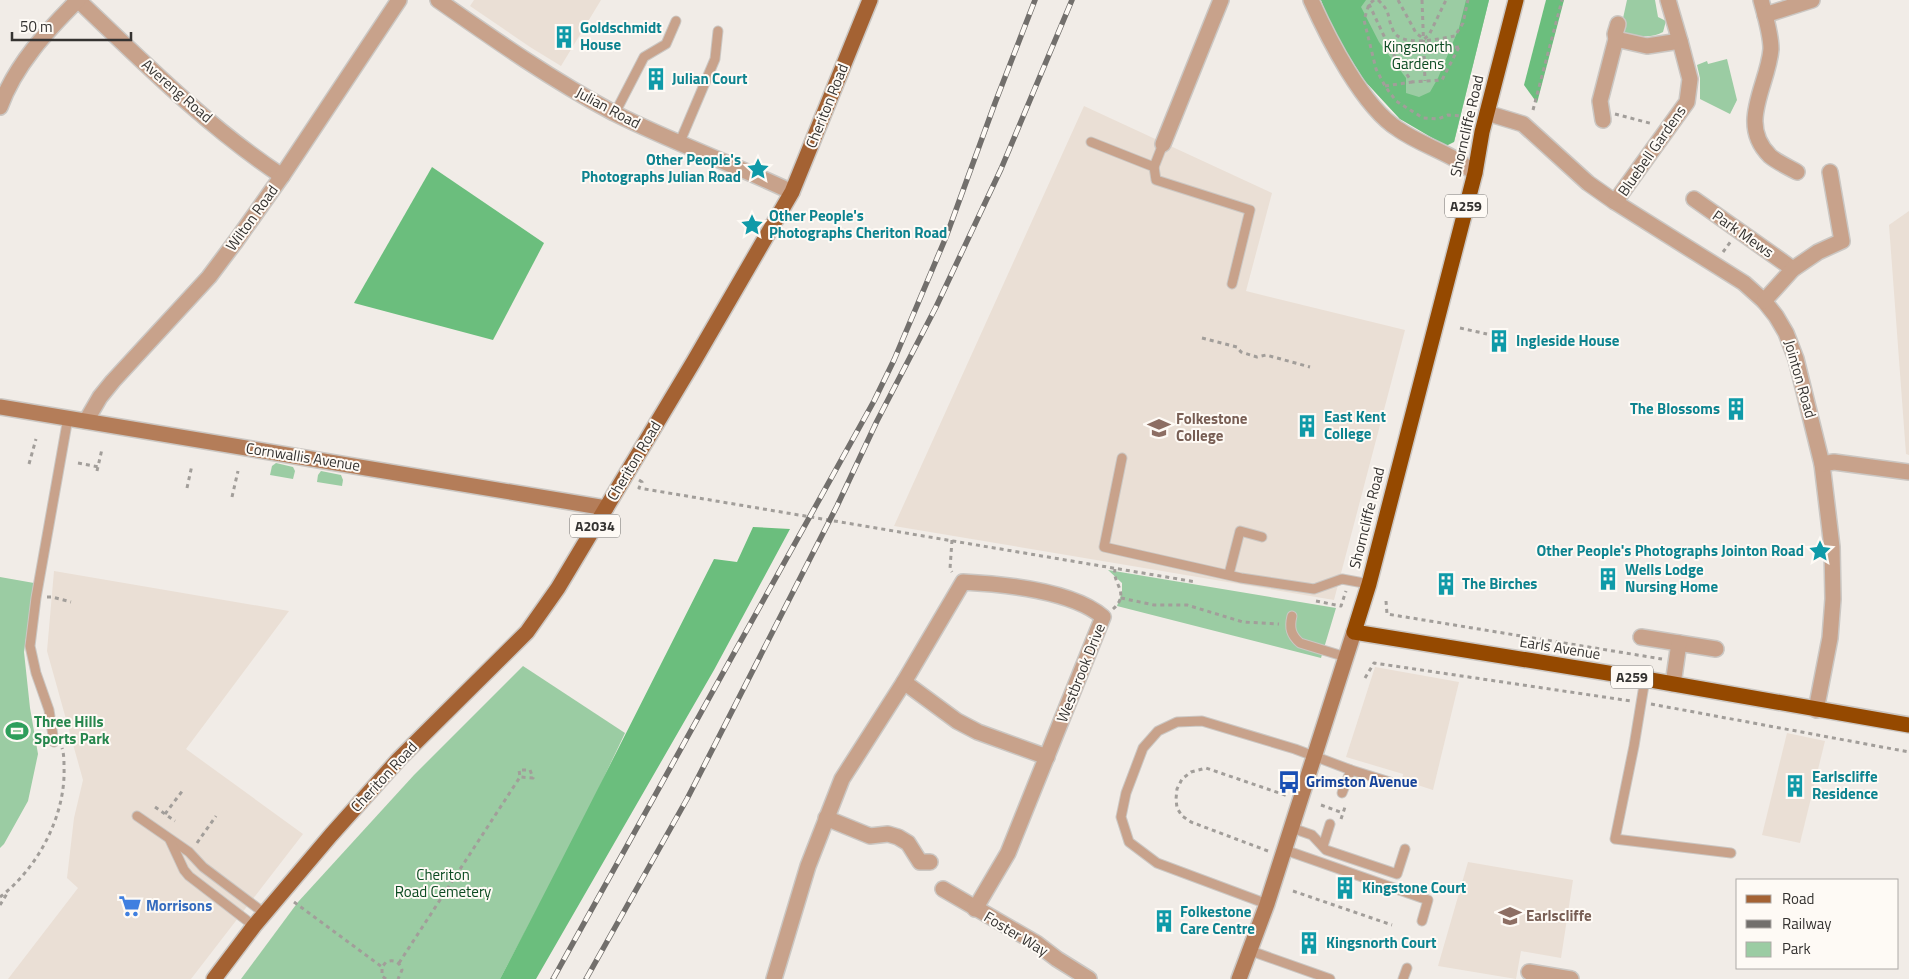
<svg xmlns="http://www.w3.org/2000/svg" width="1909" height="979" font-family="'Titillium Web',sans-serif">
  <rect width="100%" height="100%" fill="#f1ece7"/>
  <g fill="#eadfd5">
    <path d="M474,0H601L561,66L530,47L470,6Z"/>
    <path d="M1084,106L1272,193L1246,291L1405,330L1334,600L894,526Z"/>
    <path d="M1909,211V455L1906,454L1889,225Z"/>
    <path d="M54,571L289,611L186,749L303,834L191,979H8L78,888L67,878L74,818L83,780L47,651Z"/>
    <path d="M1375,667L1459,682L1433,790L1402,780L1403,774L1346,757Z"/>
    <path d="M1787,733L1825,741L1800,843L1762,835Z"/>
    <path d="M1468,862L1573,880L1561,958L1521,951L1516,979L1438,966Z"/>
  </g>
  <g fill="#9bcca3">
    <path d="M1321,0H1489L1454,142L1400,119L1364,80Z"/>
    <path d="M1627,0H1655L1658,17L1666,21L1663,32C1649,40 1635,35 1620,32Z"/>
    <path d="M1727,59L1737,100L1730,114L1700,99V78L1697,65L1707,61L1708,64Z"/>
    <path d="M276,463L293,467L295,471L293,479L270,475L272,466Z"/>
    <path d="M321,471L341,475L343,480L342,486L317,482L318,475Z"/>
    <path d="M1108,570L1336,608L1321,658L1117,606L1122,592V583Z"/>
    <path d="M0,577L34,583L24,652L30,708L38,754L28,801L4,844L0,848Z"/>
    <path d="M523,666L625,733L577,834L500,979H241L298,902L414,775Z"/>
  </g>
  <g fill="#6bbe7d">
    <path d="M1321,0H1366L1361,7L1379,42L1406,78V93L1419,97L1430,92L1438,78L1459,28L1466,0H1489L1454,142L1446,146L1400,119L1364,80L1331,28Z"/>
    <path d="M1546,0H1564L1537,103L1524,85Z"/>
    <path d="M432,167L544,243L493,340L354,303Z"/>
    <path d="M753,527L790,529L714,670L536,979H500C573,840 643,699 714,559L737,562Z"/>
  </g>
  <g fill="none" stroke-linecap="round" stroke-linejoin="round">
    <defs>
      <g id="lane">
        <path d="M615,113L644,57L666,44L676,21"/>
        <path d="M1091,142L1154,167L1156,180L1250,210L1232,284"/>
        <path d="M679,144L715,59L718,31"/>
        <path d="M1154,167L1163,144"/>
        <path d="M1122,458L1104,547L1241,578L1314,589L1342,579L1369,584"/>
        <path d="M1229,574L1240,531L1262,537"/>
        <path d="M1292,616C1289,628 1291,635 1300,643L1346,657"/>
        <path d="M1645,679L1634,746L1615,839L1731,853"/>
        <path d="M54,742L49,710L36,673L30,646L36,598L68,418"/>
        <path d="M1342,793L1351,770"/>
        <path d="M137,816L189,852L203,867L264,913"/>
        <path d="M1292,828L1312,835L1326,850L1397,874L1405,849"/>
        <path d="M170,840L184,870L189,876L254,926"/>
        <path d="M1323,846L1330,824"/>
        <path d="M1285,850L1428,900L1422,921"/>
        <path d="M1267,904L1157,863L1129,842L1121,817L1126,793L1143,748L1158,731L1177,722L1202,721L1295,749L1351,770L1396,784"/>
        <path d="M1251,951L1330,979"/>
        <path d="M1403,979L1407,968"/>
      </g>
      <g id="street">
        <path d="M78,0C142,61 208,127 282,176"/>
        <path d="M438,0C495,40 552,80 614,113C672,142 733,164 792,192"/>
        <path d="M1311,0C1328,38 1363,107 1398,129C1415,141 1435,148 1453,158C1460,162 1468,168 1475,173"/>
        <path d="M1761,0C1765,15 1771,34 1771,49C1768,86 1737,124 1770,156C1777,162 1788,167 1797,172"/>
        <path d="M1765,15L1812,0"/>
        <path d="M1616,39L1647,46L1680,41"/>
        <path d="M0,107C15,65 47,31 78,0"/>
        <path d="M1487,113L1523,124L1588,183L1615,202L1744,283L1764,301L1776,316L1786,333L1796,359L1822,464L1832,547L1833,599L1830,638L1816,710"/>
        <path d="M1603,120L1600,101L1616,39L1615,34L1618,24"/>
        <path d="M1163,144L1221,0"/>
        <path d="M1694,199L1793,269"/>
        <path d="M1615,202L1687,102L1690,79L1680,41L1668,0"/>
        <path d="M1764,301L1793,269L1818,252L1842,241L1830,172"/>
        <path d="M86,421L100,397L113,381L209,277L236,241L282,176L399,0"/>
        <path d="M1822,464L1834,462L1909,472"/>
        <path d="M1641,637L1716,649"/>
        <path d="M904,682L957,721L978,732L1047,757"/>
        <path d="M1673,684L1679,643"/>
        <path d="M826,818L870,836L888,834L898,837L908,843L920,862H930"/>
        <path d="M943,889L1036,943L1057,959L1089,979"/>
        <path d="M1529,972L1571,979"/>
        <path d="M774,979L808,866L842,779L904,682L963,582C1003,584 1073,591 1103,617L1008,853L975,909"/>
      </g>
      <g id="secondary">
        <path d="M0,407L606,508"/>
        <path d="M1239,979L1267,904L1354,632"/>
      </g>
      <path id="primary" d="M214,979L254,926L331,835L398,760L527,632L558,588L694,361L792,192L870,0"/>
      <path id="highway" d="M1516,0L1482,132L1475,173L1369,584L1354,632L1645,679L1909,725"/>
    </defs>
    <use href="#lane" stroke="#cbc7c3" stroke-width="11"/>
    <use href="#street" stroke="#cbc7c3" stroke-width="18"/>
    <use href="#secondary" stroke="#cbc7c3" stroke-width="18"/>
    <use href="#primary" stroke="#cbc7c3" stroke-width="18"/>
    <use href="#highway" stroke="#cbc7c3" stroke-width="18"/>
    <g stroke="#a29e9a" stroke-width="3" stroke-dasharray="4 4" stroke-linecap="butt">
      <path d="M1374,0L1369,4L1364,20L1376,69L1385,86L1396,101L1423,118L1438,119L1448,115L1464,116"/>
      <path d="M1378,0C1392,13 1386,15 1393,30C1400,48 1439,39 1455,36L1463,23L1468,0"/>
      <path d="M1398,0L1416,33L1424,39L1429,35L1446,0"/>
      <path d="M1422,0L1425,81"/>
      <path d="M1369,4L1391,51L1412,82L1442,80L1459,47"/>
      <path d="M1391,51L1459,47"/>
      <path d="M1385,86L1412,82"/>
      <path d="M1533,110L1562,0"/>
      <path d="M1615,114L1653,124"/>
      <path d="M1723,252L1731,241"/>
      <path d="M1460,328L1487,334"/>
      <path d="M1202,338L1237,347L1241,352L1257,357L1266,355L1310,367"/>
      <path d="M78,463L99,467"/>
      <path d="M29,464L36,439"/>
      <path d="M97,471L102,449"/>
      <path d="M639,480L642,482L639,488L1196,582"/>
      <path d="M187,488L192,465"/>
      <path d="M232,497L238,471"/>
      <path d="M952,540L950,569L952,572"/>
      <path d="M47,597H52L71,602"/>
      <path d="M1121,598L1154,605H1187L1243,622L1279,624"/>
      <path d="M1316,601L1341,606L1346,591"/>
      <path d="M1386,601L1387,614L1662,659"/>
      <path d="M1113,609C1131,593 1112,584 1115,569"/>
      <path d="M1365,678L1374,663L1631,701"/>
      <path d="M1651,704L1909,752"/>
      <path d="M1321,805L1343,813"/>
      <path d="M155,807L175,821"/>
      <path d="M165,814L183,790"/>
      <path d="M1341,819L1346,804"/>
      <path d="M197,843L216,816"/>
      <path d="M1268,851L1191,822L1182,816L1177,808L1176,799L1177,789L1182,779L1191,772L1206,768L1288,796"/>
      <path d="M1293,891L1392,925"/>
      <path d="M0,897C38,868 66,815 64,767C64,761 64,754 62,748"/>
      <path d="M294,902L382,967"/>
      <path d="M0,905L8,892"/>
      <path d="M399,963L520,777L519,770H530L533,778L520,777"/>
      <path d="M386,979L382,976V967L386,962C394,959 400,962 402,970L398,979"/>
    </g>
    <use href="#lane" stroke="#c8a28b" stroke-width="9"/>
    <use href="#street" stroke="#c8a28b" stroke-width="15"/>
    <use href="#secondary" stroke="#b47d59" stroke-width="15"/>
    <use href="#primary" stroke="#a46233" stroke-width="15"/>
    <use href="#highway" stroke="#954900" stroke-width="15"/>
    <defs>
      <g id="rail">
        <path d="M553,979L874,401L894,360L946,237L995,103L1035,0"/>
        <path d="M586,979L687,799L837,506L877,421L936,307L1001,169L1072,0"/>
      </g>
    </defs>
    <use href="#rail" stroke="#726f6c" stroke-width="5.5"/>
    <use href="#rail" stroke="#fefaf5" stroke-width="4" stroke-dasharray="11" stroke-linecap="butt"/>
  </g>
  <defs>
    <symbol id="building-bare" viewBox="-9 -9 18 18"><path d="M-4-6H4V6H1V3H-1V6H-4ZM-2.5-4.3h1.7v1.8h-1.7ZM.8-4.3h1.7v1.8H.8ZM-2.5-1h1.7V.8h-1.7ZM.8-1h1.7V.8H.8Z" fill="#0f9aa8" stroke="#fefaf5" stroke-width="2.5" paint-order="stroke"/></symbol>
    <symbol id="sight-bare" viewBox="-9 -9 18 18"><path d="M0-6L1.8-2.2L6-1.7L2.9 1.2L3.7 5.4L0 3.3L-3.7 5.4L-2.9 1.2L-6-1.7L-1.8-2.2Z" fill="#0f9aa8" stroke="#fefaf5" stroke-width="2.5" paint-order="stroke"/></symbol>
    <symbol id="university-bare" viewBox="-9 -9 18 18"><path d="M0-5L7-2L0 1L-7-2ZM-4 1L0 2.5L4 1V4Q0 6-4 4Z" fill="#8d6e63" stroke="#fefaf5" stroke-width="2.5" paint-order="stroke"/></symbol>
    <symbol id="stadium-bare" viewBox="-9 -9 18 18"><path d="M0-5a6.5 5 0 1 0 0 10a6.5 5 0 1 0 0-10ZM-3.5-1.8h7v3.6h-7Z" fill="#2e9e5b" stroke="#fefaf5" stroke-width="2.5" paint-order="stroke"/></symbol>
    <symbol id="bus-bare" viewBox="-9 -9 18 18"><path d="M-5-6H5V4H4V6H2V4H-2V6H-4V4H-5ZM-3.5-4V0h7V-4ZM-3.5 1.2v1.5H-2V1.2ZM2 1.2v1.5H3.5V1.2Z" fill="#1a4fb4" stroke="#fefaf5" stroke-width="2.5" paint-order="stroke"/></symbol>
    <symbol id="supermarket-bare" viewBox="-9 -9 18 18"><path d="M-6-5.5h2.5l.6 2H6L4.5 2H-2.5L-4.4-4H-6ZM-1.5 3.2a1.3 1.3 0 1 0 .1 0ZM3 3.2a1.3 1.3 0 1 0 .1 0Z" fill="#3f7fe0" stroke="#fefaf5" stroke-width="2.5" paint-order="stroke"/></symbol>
    <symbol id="school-bare" viewBox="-9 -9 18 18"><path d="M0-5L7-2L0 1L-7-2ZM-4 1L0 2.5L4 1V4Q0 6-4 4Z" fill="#8d6e63" stroke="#fefaf5" stroke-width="2.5" paint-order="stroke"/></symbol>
  </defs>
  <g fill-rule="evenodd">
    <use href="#building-bare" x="548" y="21" width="32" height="32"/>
    <use href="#building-bare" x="640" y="63" width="32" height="32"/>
    <use href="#sight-bare" x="742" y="153" width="32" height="32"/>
    <use href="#sight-bare" x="736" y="209" width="32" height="32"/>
    <use href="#building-bare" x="1483" y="325" width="32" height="32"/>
    <use href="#building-bare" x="1720" y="393" width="32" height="32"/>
    <use href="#building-bare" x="1291" y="410" width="32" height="32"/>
    <use href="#university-bare" x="1143" y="412" width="32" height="32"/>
    <use href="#sight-bare" x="1804" y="535" width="32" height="32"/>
    <use href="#building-bare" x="1592" y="563" width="32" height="32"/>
    <use href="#building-bare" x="1430" y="568" width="32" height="32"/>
    <use href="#stadium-bare" x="1" y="715" width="32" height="32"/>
    <use href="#bus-bare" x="1273" y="766" width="32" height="32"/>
    <use href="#building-bare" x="1779" y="770" width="32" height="32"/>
    <use href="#building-bare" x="1329" y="872" width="32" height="32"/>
    <use href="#supermarket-bare" x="114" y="890" width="32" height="32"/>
    <use href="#school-bare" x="1494" y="900" width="32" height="32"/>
    <use href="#building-bare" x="1148" y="905" width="32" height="32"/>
    <use href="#building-bare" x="1293" y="927" width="32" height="32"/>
  </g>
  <g text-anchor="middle" stroke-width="4" stroke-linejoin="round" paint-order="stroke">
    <g fill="#fefaf5" stroke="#716f6c" stroke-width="1">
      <rect x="1445" y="194.5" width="42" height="23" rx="4"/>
      <rect x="570" y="514.5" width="50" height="23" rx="4"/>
      <rect x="1611" y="665.5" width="42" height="23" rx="4"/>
    </g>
    <g font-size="14" font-weight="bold" fill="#353331">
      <text x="1466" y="211">A259</text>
      <text x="595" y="531">A2034</text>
      <text x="1632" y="682">A259</text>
    </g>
    <g font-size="15" font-weight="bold" fill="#0d838f" stroke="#fefaf5" text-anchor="start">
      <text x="580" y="33">Goldschmidt<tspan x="580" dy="17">House</tspan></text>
      <text x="672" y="84">Julian Court</text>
      <text x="741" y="165" text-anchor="end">Other People's<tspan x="741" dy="17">Photographs Julian Road</tspan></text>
      <text x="769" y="221">Other People's<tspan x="769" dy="17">Photographs Cheriton Road</tspan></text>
      <text x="1516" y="346">Ingleside House</text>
      <text x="1720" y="414" text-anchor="end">The Blossoms</text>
      <text x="1324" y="422">East Kent<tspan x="1324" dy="17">College</tspan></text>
      <text x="1804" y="556" text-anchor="end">Other People's Photographs Jointon Road</text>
      <text x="1625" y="575">Wells Lodge<tspan x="1625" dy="17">Nursing Home</tspan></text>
      <text x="1462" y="589">The Birches</text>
      <text x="1812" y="782">Earlscliffe<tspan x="1812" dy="17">Residence</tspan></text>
      <text x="1362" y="893">Kingstone Court</text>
      <text x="1180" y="917">Folkestone<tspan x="1180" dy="17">Care Centre</tspan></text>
      <text x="1326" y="948">Kingsnorth Court</text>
    </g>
    <g font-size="15" fill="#0b4a21" stroke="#fefaf5">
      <text x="1418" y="52">Kingsnorth<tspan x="1418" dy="17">Gardens</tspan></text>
      <text x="443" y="880">Cheriton<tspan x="443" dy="17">Road Cemetery</tspan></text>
    </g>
    <g font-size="15" fill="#353331" stroke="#fefaf5">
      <text transform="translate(177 91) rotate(41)" y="5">Avereng Road</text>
      <text transform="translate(827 106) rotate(-68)" y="5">Cheriton Road</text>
      <text transform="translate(608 108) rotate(28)" y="5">Julian Road</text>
      <text transform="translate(1467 126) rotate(-77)" y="5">Shorncliffe Road</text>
      <text transform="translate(1652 151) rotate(-55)" y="5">Bluebell Gardens</text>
      <text transform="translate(252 218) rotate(-54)" y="5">Wilton Road</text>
      <text transform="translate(1743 234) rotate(35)" y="5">Park Mews</text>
      <text transform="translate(1800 379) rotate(74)" y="5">Jointon Road</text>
      <text transform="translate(303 457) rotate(9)" y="5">Cornwallis Avenue</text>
      <text transform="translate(634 461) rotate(-59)" y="5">Cheriton Road</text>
      <text transform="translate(1367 518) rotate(-76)" y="5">Shorncliffe Road</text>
      <text transform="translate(1560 648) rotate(9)" y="5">Earls Avenue</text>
      <text transform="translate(1081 673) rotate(-68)" y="5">Westbrook Drive</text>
      <text transform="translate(384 777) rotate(-47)" y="5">Cheriton Road</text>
      <text transform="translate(1016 934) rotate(31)" y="5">Foster Way</text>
    </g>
    <g font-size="15" font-weight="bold" fill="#785e54" stroke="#fefaf5" text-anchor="start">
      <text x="1176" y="424">Folkestone<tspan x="1176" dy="17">College</tspan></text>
      <text x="1526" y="921">Earlscliffe</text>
    </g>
    <g font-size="15" font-weight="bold" fill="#27864d" stroke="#fefaf5" text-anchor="start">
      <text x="34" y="727">Three Hills<tspan x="34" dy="17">Sports Park</tspan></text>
    </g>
    <g font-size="15" font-weight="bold" fill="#164399" stroke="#fefaf5" text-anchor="start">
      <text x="1306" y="787">Grimston Avenue</text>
    </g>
    <g font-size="15" font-weight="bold" fill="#366cbe" stroke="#fefaf5" text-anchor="start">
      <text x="146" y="911">Morrisons</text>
    </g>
  </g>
  <rect x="1736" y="879" width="162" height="90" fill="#fefaf5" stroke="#aeaaa7"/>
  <rect x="1746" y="895" width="25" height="8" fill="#a46233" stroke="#aeaaa7"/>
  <text x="1782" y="904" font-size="15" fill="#353331">Road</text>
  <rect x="1746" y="920" width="25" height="8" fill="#726f6c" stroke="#aeaaa7"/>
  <text x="1782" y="929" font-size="15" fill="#353331">Railway</text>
  <rect x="1746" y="942" width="25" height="15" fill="#9bcca3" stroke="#aeaaa7"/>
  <text x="1782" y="954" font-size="15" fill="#353331">Park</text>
  <path d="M12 32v8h119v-8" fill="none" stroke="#353331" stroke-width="2.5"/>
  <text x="20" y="32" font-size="15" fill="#353331" stroke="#fefaf5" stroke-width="4" paint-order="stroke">50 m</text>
</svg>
